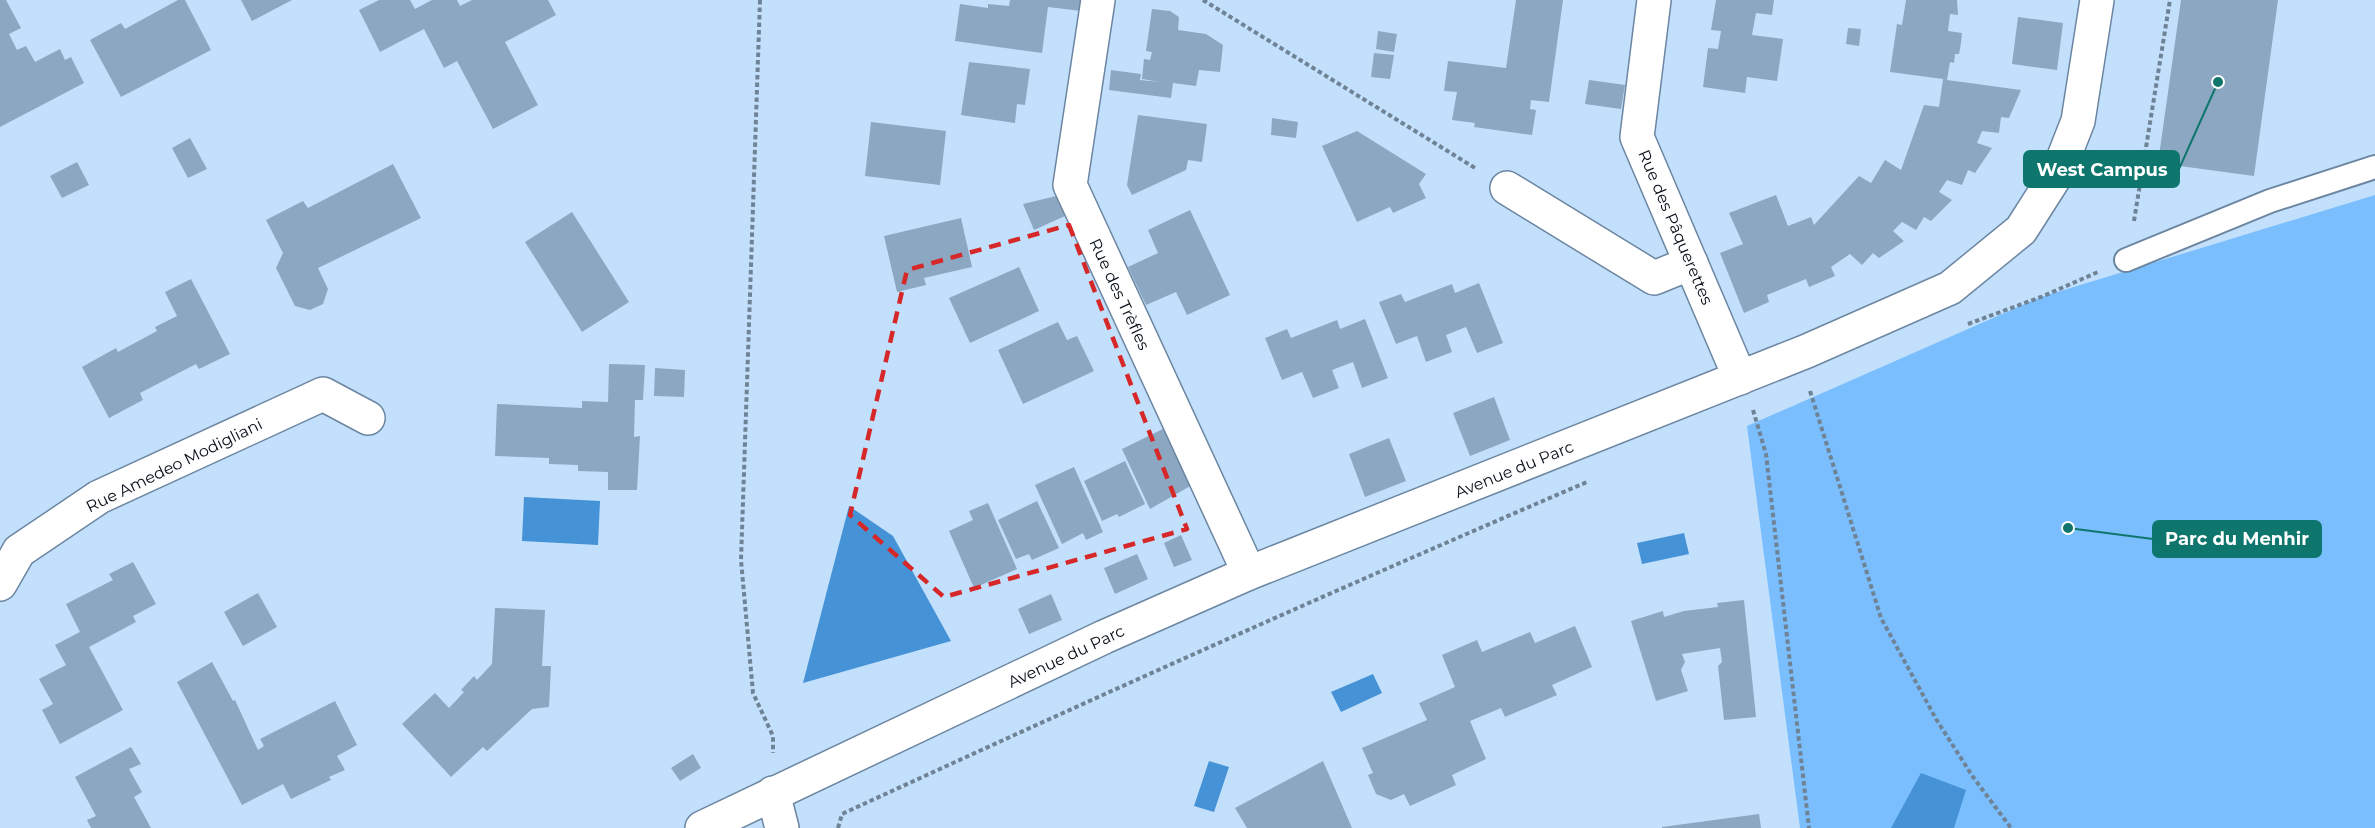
<svg xmlns="http://www.w3.org/2000/svg" width="2375" height="828" font-family="Montserrat,sans-serif">
  <rect width="100%" height="100%" fill="#c2e0fc"/>
  <path fill="#7abefe" d="M2375,195V828H1800L1747,426L2041,297Z"/>
  <g fill="#4592d6">
    <path d="M524,497L600,501L598,545L522,541Z"/>
    <path d="M849,506L893,536L951,641L803,683Z"/>
    <path d="M1684,533L1689,554L1642,564L1637,543Z"/>
    <path d="M1373,674L1382,693L1341,712L1331,692Z"/>
    <path d="M1209,761L1229,767L1214,812L1194,806Z"/>
    <path d="M1921,773L1966,790L1954,828H1891Z"/>
  </g>
  <g fill="#8ba7c2">
    <path d="M0,0H6L21,28L9,34L17,50L26,46L35,62L60,49L65,60L71,57L84,83L0,127Z"/>
    <path d="M178,0H185L211,50L121,97L90,40L121,23L125,29Z"/>
    <path d="M241,0H292L252,21Z"/>
    <path d="M379,0H410L415,9L432,0H457L460,6L472,0H548L556,15L505,42L538,105L493,129L457,61L444,68L424,29L380,52L359,10Z"/>
    <path d="M1010,0H1082L1081,11L1048,7L1042,53L955,41L960,4L988,8V4L1009,6Z"/>
    <path d="M1516,0H1563L1549,102L1531,100L1530,109L1536,110L1532,135L1474,127L1475,123L1452,120L1457,92L1444,91L1448,61L1506,68Z"/>
    <path d="M1716,0H1774L1772,15L1756,13L1752,35L1783,39L1777,81L1747,77L1745,93L1703,87L1708,48L1718,49L1721,31L1711,30Z"/>
    <path d="M1906,0H1957L1958,15L1950,14L1948,31L1962,33L1961,43L1959,54H1955L1954,63L1950,62L1947,80L2021,90L2009,118L2001,117L1999,133L1982,131L1977,143L1992,148L1975,173L1968,170L1962,185L1947,180L1939,192L1952,200L1931,221L1924,217L1916,230L1902,222L1893,231L1904,241L1879,258L1873,253L1862,265L1850,254L1831,267L1835,276L1809,287L1806,279L1767,295L1769,302L1744,313L1720,253L1743,244L1729,213L1776,195L1788,226L1811,217L1814,225L1859,176L1871,183L1885,160L1901,170L1924,105L1939,107L1943,79L1890,72L1897,24L1902,25Z"/>
    <path d="M2181,0H2278L2254,176L2158,163Z"/>
    <path d="M1152,9L1170,11L1179,17L1178,30L1206,34L1223,45L1220,72L1199,70L1196,86L1173,83L1171,98L1109,90L1111,70L1141,74L1140,80L1160,82L1142,79L1144,59L1150,60L1152,52L1146,51Z"/>
    <path d="M2018,17L2063,23L2057,70L2012,64Z"/>
    <path d="M1848,28L1861,29L1859,46L1846,44Z"/>
    <path d="M1378,31L1397,34L1394,52L1376,49Z"/>
    <path d="M1374,53L1394,55L1390,79L1371,77Z"/>
    <path d="M969,62L1030,69L1025,105L1017,104L1015,123L961,115Z"/>
    <path d="M1589,80L1625,85L1621,109L1585,104Z"/>
    <path d="M1138,115L1207,124L1202,162L1188,160L1186,170L1132,195L1127,185Z"/>
    <path d="M1272,118L1298,122L1296,138L1271,135Z"/>
    <path d="M871,122L946,131L940,185L865,176Z"/>
    <path d="M1357,131L1426,174L1419,184L1426,198L1393,213L1390,207L1357,222L1322,146Z"/>
    <path d="M190,138L207,169L188,178L172,148Z"/>
    <path d="M77,162L89,185L62,198L50,176Z"/>
    <path d="M393,164L421,218L318,268L328,289L323,304L310,310L295,306L276,268L283,253L266,220L303,201L308,208Z"/>
    <path d="M1056,196L1065,216L1034,230L1023,204Z"/>
    <path d="M1190,210L1230,295L1187,315L1176,292L1146,305L1128,267L1158,253L1148,230Z"/>
    <path d="M572,212L629,302L582,332L525,242Z"/>
    <path d="M961,218L972,267L924,278L926,285L897,292L884,236Z"/>
    <path d="M1019,267L1039,311L970,343L949,298Z"/>
    <path d="M191,279L230,354L199,369L196,364L140,393L143,400L109,418L82,367L116,348L118,352L157,331L155,327L177,316L165,292Z"/>
    <path d="M1479,283L1503,343L1477,353L1466,327L1446,335L1452,352L1426,362L1417,336L1396,344L1379,302L1401,294L1405,302L1452,284L1455,293Z"/>
    <path d="M1365,319L1388,378L1362,388L1353,362L1332,370L1339,388L1313,398L1302,372L1282,380L1265,338L1287,329L1291,338L1337,320L1340,329Z"/>
    <path d="M1058,322L1067,340L1077,336L1094,371L1023,404L998,350Z"/>
    <path d="M609,364L645,365L643,400H635L634,437L640,436L637,490H608V472L578,471V465L549,464V458L495,456L497,404L582,408V401L608,402Z"/>
    <path d="M655,368L685,370L684,397L654,396Z"/>
    <path d="M1494,397L1510,440L1470,456L1453,413Z"/>
    <path d="M1165,428L1192,485L1150,509L1122,449Z"/>
    <path d="M1389,438L1406,481L1365,497L1349,454Z"/>
    <path d="M1125,461L1145,504L1119,517L1117,514L1102,521L1084,481Z"/>
    <path d="M1074,467L1103,532L1086,540L1083,533L1062,544L1035,485Z"/>
    <path d="M1037,501L1059,548L1032,560L1029,554L1016,559L998,520Z"/>
    <path d="M988,503L1017,569L974,588L949,531L973,520L969,511Z"/>
    <path d="M1181,535L1192,560L1174,567L1164,543Z"/>
    <path d="M1137,554L1148,579L1115,594L1104,568Z"/>
    <path d="M133,562L156,604L133,616L136,622L89,647L123,710L60,744L42,710L53,704L39,679L66,665L55,645L80,632L66,604L113,580L109,574Z"/>
    <path d="M258,593L277,627L243,646L224,612Z"/>
    <path d="M1051,594L1062,620L1029,634L1018,609Z"/>
    <path d="M1744,600L1756,717L1724,720L1718,666L1722,662L1720,648L1682,654L1685,662L1681,670L1688,691L1656,701L1631,621L1663,611L1664,617L1684,611L1718,607L1717,603Z"/>
    <path d="M495,608L545,610L542,666H551L549,707L532,709L487,751L483,747L451,777L402,724L435,693L449,708L464,692L461,690L474,676L477,680L492,664Z"/>
    <path d="M1575,626L1592,667L1552,685L1557,695L1505,717L1501,708L1470,721L1486,759L1452,775L1456,785L1410,806L1404,794L1391,800L1376,794L1368,775L1373,773L1362,748L1427,720L1419,703L1455,687L1442,655L1477,640L1482,652L1530,632L1535,643Z"/>
    <path d="M212,662L233,701L235,700L258,750L264,746L260,739L335,701L357,745L337,756L345,770L329,777L331,780L291,799L283,784L242,805L177,682Z"/>
    <path d="M131,747L141,764L129,769L142,792L134,797L151,828H91L87,820L96,816L75,777Z"/>
    <path d="M693,754L701,768L680,781L671,768Z"/>
    <path d="M1323,761L1352,828H1247L1235,808Z"/>
    <path d="M1759,814L1761,828H1662V827Z"/>
  </g>
  <g fill="none" stroke-linecap="round" stroke-linejoin="round">
    <defs>
      <path id="service" d="M2126,260L2270,201L2375,167"/>
      <g id="minor">
        <path d="M1098,0L1070,185L1249,573"/>
        <path d="M1654,0L1637,137L1740,378"/>
        <path d="M1507,188L1654,278L1691,263"/>
        <path d="M0,584L19,551L99,497L323,394L368,418"/>
        <path d="M773,793L782,828"/>
      </g>
      <path id="tertiary" d="M702,828L1104,637L1249,573L1807,351L1950,288L2021,230L2058,172L2078,121L2097,0"/>
    </defs>
    <use href="#service" stroke="#6c86a1" stroke-width="26"/>
    <use href="#minor" stroke="#6c86a1" stroke-width="36"/>
    <use href="#tertiary" stroke="#6c86a1" stroke-width="36"/>
    <g stroke="#6f8397" stroke-width="4" stroke-dasharray="4.5 3" stroke-linecap="butt">
      <path d="M760,0L741,560L753,693L773,736V753"/>
      <path d="M1203,0L1475,168"/>
      <path d="M2134,221L2170,0"/>
      <path d="M1968,324L2041,297L2098,272"/>
      <path d="M1810,391L1881,618L1936,719L1973,777L2011,828"/>
      <path d="M1753,410L1766,454L1809,828"/>
      <path d="M838,828L842,814C1089,700 1337,589 1587,482"/>
    </g>
    <use href="#service" stroke="#fff" stroke-width="22"/>
    <use href="#minor" stroke="#fff" stroke-width="33"/>
    <use href="#tertiary" stroke="#fff" stroke-width="33"/>
  </g>
  <path fill="none" stroke="#d62828" stroke-width="4.5" stroke-dasharray="12 8" stroke-linejoin="round" d="M1069,225L1187,529L944,597L850,515L907,270Z"/>
  <g text-anchor="middle" stroke-width="4.5" stroke-linejoin="round" paint-order="stroke">
    <g font-size="16" fill="#040c15" stroke="#fdfdfd">
      <text transform="translate(1676 227) rotate(67)" y="6">Rue des Pâquerettes</text>
      <text transform="translate(1120 294) rotate(65)" y="6">Rue des Trèfles</text>
      <text transform="translate(174 465) rotate(-26)" y="6">Rue Amedeo Modigliani</text>
      <text transform="translate(1514 469) rotate(-22)" y="6">Avenue du Parc</text>
      <text transform="translate(1066 656) rotate(-25)" y="6">Avenue du Parc</text>
    </g>
  </g>
  <path fill="none" stroke="#0f766e" stroke-width="2" d="M2218 82L2179 169M2068 528L2153 539"/>
  <g fill="#0f766e" stroke="#fdfdfd" stroke-width="2">
    <circle cx="2218" cy="82" r="6"/>
    <circle cx="2068" cy="528" r="6"/>
  </g>
  <g fill="#0f766e" stroke="#0f766e" stroke-width="2">
    <rect x="2024" y="151" width="155" height="36" rx="6"/>
    <rect x="2153" y="521" width="168" height="36" rx="6"/>
  </g>
  <g font-size="18" text-anchor="middle" font-weight="bold" fill="#fff">
    <text x="2102" y="176">West Campus</text>
    <text x="2237" y="545">Parc du Menhir</text>
  </g>
</svg>
